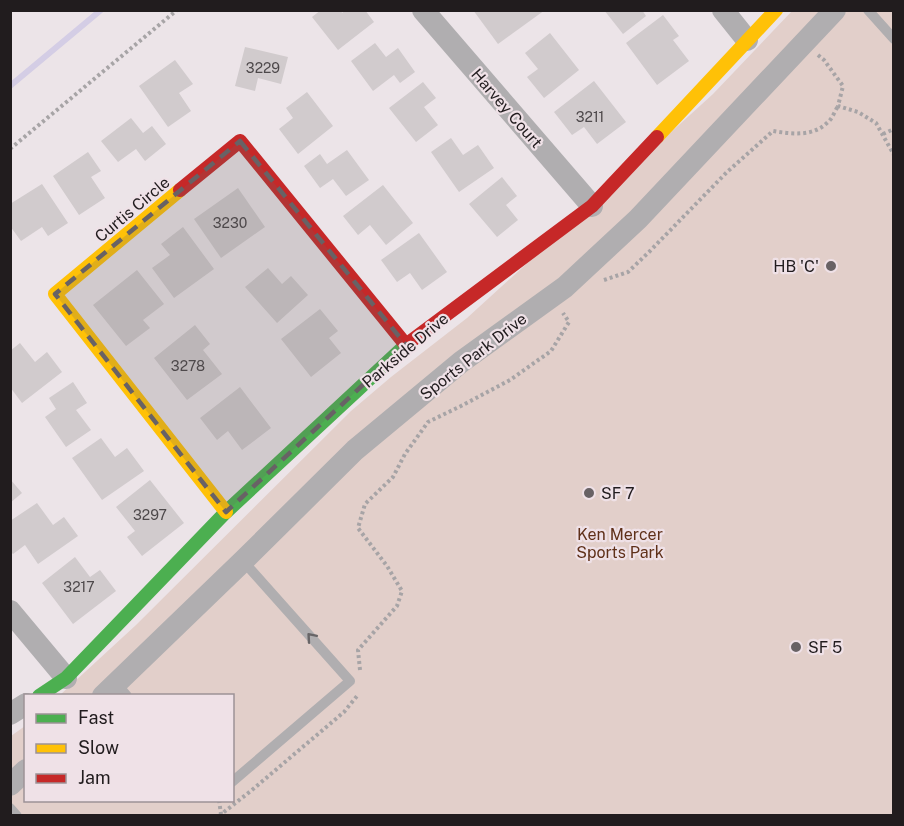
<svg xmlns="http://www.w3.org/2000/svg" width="904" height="826" font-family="'Public Sans',sans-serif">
  <rect width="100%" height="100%" fill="#ece4e8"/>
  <path fill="#e2cfca" d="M792,11H893V815L11,816V736L25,726L26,800H232V696L60,695L136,625L351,411L391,377L467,318L713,94Z"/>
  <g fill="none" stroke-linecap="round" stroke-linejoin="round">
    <path stroke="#d4cde5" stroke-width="6" d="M10,86L101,10"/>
  </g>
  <g fill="#d1cbcd">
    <path d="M321,10H341L342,13L345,10H365L374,22L338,50L312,17Z"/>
    <path d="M473,10H545L498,44Z"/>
    <path d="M604,10H642L646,16L623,34Z"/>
    <path d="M663,15L679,36L673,40L689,61L657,85L626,43Z"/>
    <path d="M550,33L579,70L544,98L527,77L538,69L525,53Z"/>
    <path d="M375,43L386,57L398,48L415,72L400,83L394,75L373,91L351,61Z"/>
    <path d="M245,47L288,57L281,84L258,78L255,91L235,86Z"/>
    <path d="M175,60L193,84L179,93L191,111L168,127L139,86Z"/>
    <path d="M594,81L626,122L597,144L584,127L572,135L554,112Z"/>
    <path d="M423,82L436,98L424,107L438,125L416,142L389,108Z"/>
    <path d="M307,92L333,126L298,154L279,129L293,118L286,108Z"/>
    <path d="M131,118L143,133L152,126L166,144L145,161L136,149L118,162L101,141Z"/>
    <path d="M451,138L463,155L478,145L494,168L459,192L431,152Z"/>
    <path d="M347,150L369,180L346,196L333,179L320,188L304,166L320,154L327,164Z"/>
    <path d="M88,152L101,171L91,177L105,198L79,215L53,176Z"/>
    <path d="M502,177L517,196L506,205L518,220L497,237L469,204Z"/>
    <path d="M42,184L68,223L48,236L42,227L21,241L10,226V204Z"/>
    <path d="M383,185L413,223L386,245L370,225L358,235L343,216Z"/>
    <path d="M238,188L265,227L221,258L194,219Z"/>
    <path d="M183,227L214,269L174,298L152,268L170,255L161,244Z"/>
    <path d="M419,233L447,272L422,290L410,273L397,282L381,260Z"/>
    <path d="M268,268L282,284L291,276L308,295L277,323L245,287Z"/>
    <path d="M137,270L164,304L143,320L150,328L126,346L93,305Z"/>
    <path d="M320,309L338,331L329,338L341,353L311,377L281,339Z"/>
    <path d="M195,325L210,344L203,350L222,374L187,400L154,358Z"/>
    <path d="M20,343L35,362L47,352L62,372L22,403L10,387V351Z"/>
    <path d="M73,382L87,403L76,410L91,430L66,447L45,417L56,409L49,398Z"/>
    <path d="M240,387L271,428L242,450L228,431L217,440L200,418Z"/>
    <path d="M101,438L115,457L127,448L144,471L102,500L72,458Z"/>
    <path d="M10,479L22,493L10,503Z"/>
    <path d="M150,480L184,523L142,556L127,537L135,531L116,507Z"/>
    <path d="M37,503L53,525L64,517L78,536L38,564L25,545L13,554L10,551V521Z"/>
    <path d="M75,557L90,577L100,570L116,591L73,624L42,583Z"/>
  </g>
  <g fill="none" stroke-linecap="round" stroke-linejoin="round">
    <g stroke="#a7a4a6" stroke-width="4" stroke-dasharray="3 3" stroke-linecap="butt">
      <path d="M818,55L824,60L843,86L838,106L858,112L876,123L894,155"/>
      <path d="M883,134L894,129"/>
      <path d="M10,149L177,10"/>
      <path d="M604,280L628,272L649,252L727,172L773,131C792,134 813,137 828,122C832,119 835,111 838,106"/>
      <path d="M360,670L358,650L397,606L402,591L387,566L358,528L365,504L393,477L405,454L428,422L461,406L510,380L551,351L569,322L563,313"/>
      <path d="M219,800L221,814"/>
      <path d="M219,816L252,790L344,712L357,696"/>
    </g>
    <g stroke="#b0aeb0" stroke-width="10">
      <path d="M868,10L894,39"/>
      <path d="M116,683L127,696"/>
      <path d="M232,782L350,681L243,561"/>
      <path d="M10,808L17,816"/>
    </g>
    <g stroke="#b0aeb0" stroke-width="22">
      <path d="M423,10L592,206"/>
      <path d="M723,10L747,40"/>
      <path d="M10,611L66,678"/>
      <path d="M103,696L243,561L355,450L461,362L565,287L638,219L835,10"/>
      <path d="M10,714L26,704"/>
      <path d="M10,785L26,770"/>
    </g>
    <path stroke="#4caf50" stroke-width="14" d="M39,696L66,678L226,512L407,344"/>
    <g stroke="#ffc107" stroke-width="14">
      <path d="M657,137L776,10"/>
      <path d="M180,190L55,294L226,512"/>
    </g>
    <g stroke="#c62828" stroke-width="14">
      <path d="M180,190L240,141L406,345"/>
      <path d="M407,344L592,206L657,137"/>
    </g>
  </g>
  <defs><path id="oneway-chevron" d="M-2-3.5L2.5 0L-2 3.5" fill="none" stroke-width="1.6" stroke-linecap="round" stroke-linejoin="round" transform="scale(1.5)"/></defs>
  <use stroke="#686567" href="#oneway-chevron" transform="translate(311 637) rotate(-131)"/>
  <path fill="#686265" fill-opacity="0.2" stroke="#686265" stroke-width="4.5" stroke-dasharray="12 8" stroke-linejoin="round" d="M240,141L406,345L226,512L55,294Z"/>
  <g fill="#686265" stroke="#efe1e7" stroke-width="2">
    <circle cx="831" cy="266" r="6"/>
    <circle cx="589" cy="493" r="6"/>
    <circle cx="796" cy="647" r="6"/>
  </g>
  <g text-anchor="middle" stroke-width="4.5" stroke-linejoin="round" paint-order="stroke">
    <g font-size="14" fill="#4e494b">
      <text x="263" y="73">3229</text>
      <text x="590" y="122">3211</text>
      <text x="230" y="228">3230</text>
      <text x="188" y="371">3278</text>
      <text x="150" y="520">3297</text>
      <text x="79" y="592">3217</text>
    </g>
    <g font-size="16" fill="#211c1e" stroke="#efe1e7">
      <text transform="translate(507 108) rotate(49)" y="6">Harvey Court</text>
      <text transform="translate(132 209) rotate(-40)" y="6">Curtis Circle</text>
      <text transform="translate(405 350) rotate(-40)" y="6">Parkside Drive</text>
      <text transform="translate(473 356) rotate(-38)" y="6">Sports Park Drive</text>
    </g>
    <g font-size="16" fill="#211c1e" stroke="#efe1e7" text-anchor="start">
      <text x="819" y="272" text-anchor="end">HB 'C'</text>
      <text x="601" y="499">SF 7</text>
      <text x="808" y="653">SF 5</text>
    </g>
    <g font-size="16" fill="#5f3019" stroke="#efe1e7">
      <text x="620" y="540">Ken Mercer<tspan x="620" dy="18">Sports Park</tspan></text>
    </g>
  </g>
  <rect width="904" height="826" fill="none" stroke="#211c1e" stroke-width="24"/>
  <rect x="24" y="694" width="210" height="108" fill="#efe1e7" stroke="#9d9297" stroke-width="1.5"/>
  <rect x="36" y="714" width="30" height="9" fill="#4caf50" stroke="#9d9297" stroke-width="1.5"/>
  <text x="78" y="724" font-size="18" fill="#211c1e">Fast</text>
  <rect x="36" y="744" width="30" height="9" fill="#ffc107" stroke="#9d9297" stroke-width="1.5"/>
  <text x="78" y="754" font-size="18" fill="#211c1e">Slow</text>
  <rect x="36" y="774" width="30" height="9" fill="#c62828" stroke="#9d9297" stroke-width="1.5"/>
  <text x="78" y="784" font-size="18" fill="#211c1e">Jam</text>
</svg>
